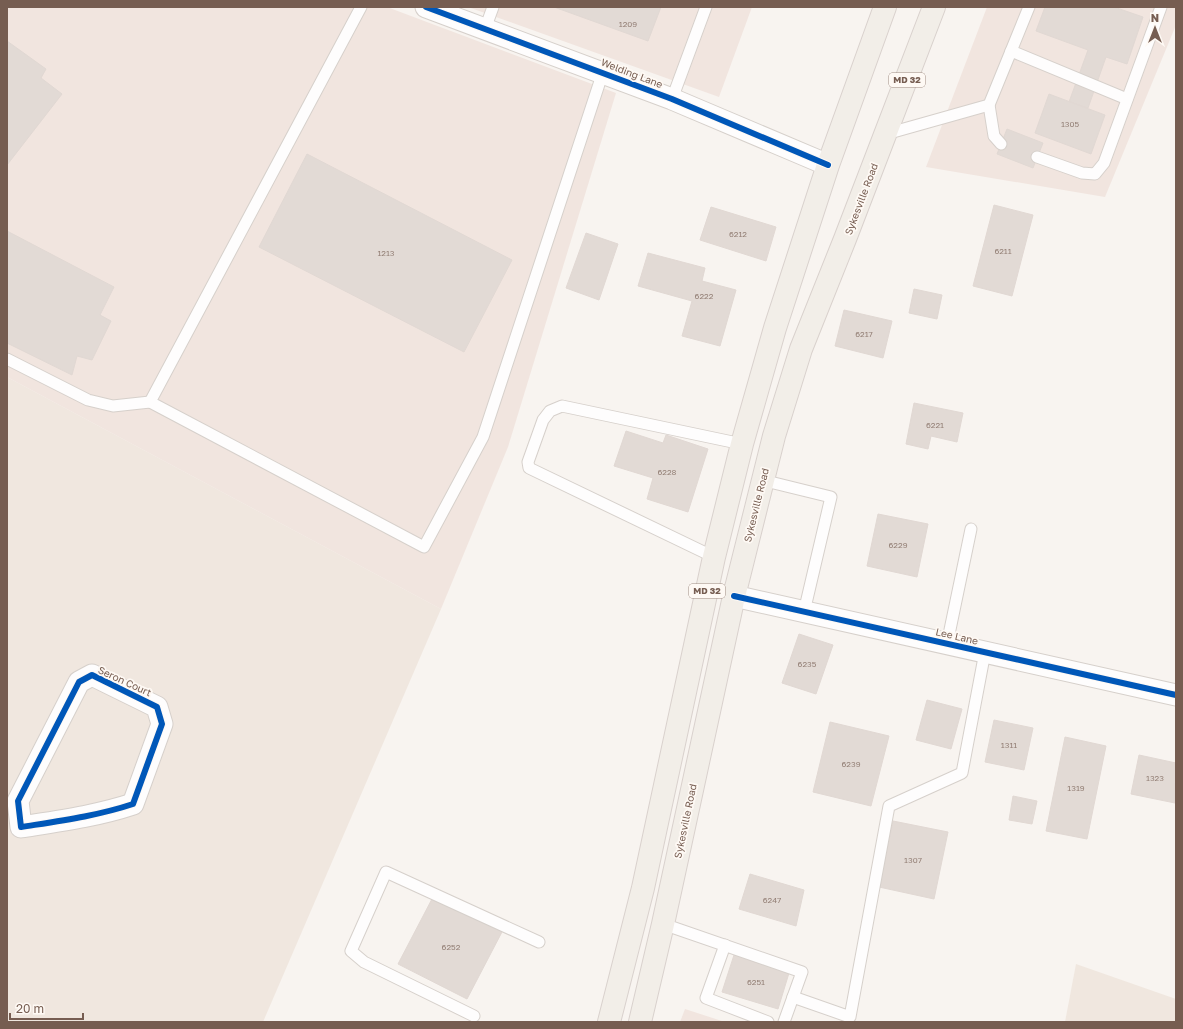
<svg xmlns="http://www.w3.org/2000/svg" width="1183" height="1029" font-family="'Golos Text',sans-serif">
  <rect width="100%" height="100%" fill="#f8f4f0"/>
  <g fill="#f0e7df">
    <path d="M7,377L441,609L263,1022H7Z"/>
    <path d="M1076,964L1176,999V1022H1065Z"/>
  </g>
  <g fill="#f1e5df">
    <path d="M7,7H387L616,93L508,447L441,609L7,377Z"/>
    <path d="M468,7H752L719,97Z"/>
    <path d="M987,7H1176V25L1105,197L926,167Z"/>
    <path d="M685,1009L725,1022H680Z"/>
  </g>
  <g fill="#e2dad5" stroke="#e1d8d3">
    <path d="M554,7H661L648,41Z"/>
    <path d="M1045,7H1114L1143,17L1127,64L1106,57L1088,108L1069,102L1088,50L1036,31Z"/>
    <path d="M7,41L46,69L41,78L62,94L7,165Z"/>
    <path d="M1049,94L1105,115L1091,154L1035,133Z"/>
    <path d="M1007,129L1043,143L1033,168L997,154Z"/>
    <path d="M307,154L512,260L464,352L259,247Z"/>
    <path d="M994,205L1033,215L1012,296L973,286Z"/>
    <path d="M711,207L776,227L766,261L700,240Z"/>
    <path d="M7,231L114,287L100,315L111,321L92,360L77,356L72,375L7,343Z"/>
    <path d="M586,233L618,244L599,300L566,288Z"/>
    <path d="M648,253L705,268L702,281L736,290L720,346L682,336L692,301L638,286Z"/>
    <path d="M914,289L942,295L937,319L909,313Z"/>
    <path d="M844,310L892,321L883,358L835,346Z"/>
    <path d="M914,403L963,413L957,442L931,436L928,449L906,444Z"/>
    <path d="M626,431L663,443L666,435L708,449L688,512L647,499L653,478L614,466Z"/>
    <path d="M878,514L928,524L917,577L867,566Z"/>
    <path d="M799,634L833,645L816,694L782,683Z"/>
    <path d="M927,700L962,709L951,749L916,740Z"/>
    <path d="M994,720L1033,728L1024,770L985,762Z"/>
    <path d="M830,722L889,736L871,806L813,792Z"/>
    <path d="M1065,737L1106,746L1087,839L1046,831Z"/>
    <path d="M1139,755L1176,763L1175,803L1131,794Z"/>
    <path d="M1013,796L1037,801L1032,824L1009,820Z"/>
    <path d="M893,821L948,832L934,899L879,887Z"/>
    <path d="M750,874L804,890L796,926L739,909Z"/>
    <path d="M433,897L503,930L467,999L398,964Z"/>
    <path d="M734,955L789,973L778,1009L722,992Z"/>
  </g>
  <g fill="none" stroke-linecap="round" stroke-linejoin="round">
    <defs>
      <g id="lane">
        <path d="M361,7L150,402L424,547L483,437L603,72"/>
        <path d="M485,29L493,7"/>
        <path d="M1011,51L1127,99"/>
        <path d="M672,99L706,7"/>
        <path d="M989,105L994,136L1001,144"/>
        <path d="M886,134L989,105L1029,7"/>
        <path d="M1037,157L1082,173L1095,174L1104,163L1161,7"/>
        <path d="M7,359L88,400L113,406L150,402"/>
        <path d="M762,480L831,497L804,612"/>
        <path d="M714,557L529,468L528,462L543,420L550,411L562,406L742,444"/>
        <path d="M947,644L971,529"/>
        <path d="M663,924L802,972L784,1022"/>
        <path d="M725,945L706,998L768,1022"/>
        <path d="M793,997L850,1017L889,806L962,773L985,652"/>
        <path d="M474,1016L364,962L351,951L386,872L539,942"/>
      </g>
      <g id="street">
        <path d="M426,7L672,99L828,165"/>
        <path d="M734,596L1176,695"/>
        <path d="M92,675L157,707L162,724L133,804C97,816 59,821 21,827L18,801L79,682Z"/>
      </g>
      <g id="primary">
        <path d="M609,1022L643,888L714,557L742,444L775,328L828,165L885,7"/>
        <path d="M640,1022L663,924L734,596L774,436L801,349L845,239L934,7"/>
      </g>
    </defs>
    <use href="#lane" stroke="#d6d0cb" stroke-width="13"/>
    <use href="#street" stroke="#d6d0cb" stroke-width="23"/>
    <use href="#primary" stroke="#d9d1cd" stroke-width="24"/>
    <use href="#lane" stroke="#fefdfd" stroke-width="11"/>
    <use href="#street" stroke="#fefdfd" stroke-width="21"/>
    <use href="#primary" stroke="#f2eee8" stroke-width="22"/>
    <defs>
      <g id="cycleway">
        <path d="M426,7L672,99L828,165"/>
        <path d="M734,596L1176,695"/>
        <path d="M92,675L157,707L162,724L133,804C97,816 59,821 21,827L18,801L79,682Z"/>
      </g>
    </defs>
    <use href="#cycleway" stroke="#fef9f4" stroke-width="8"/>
    <use href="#cycleway" stroke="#0057b8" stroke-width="6"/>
  </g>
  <g text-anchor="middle" stroke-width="3.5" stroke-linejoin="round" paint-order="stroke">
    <g font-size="8" fill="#937f75">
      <text x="628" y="27">1209</text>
      <text x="1070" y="127">1305</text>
      <text x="738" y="237">6212</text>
      <text x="1003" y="254">6211</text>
      <text x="386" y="256">1213</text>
      <text x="704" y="299">6222</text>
      <text x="864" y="337">6217</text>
      <text x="935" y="428">6221</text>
      <text x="667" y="475">6228</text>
      <text x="898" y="548">6229</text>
      <text x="807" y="667">6235</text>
      <text x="1009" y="748">1311</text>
      <text x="851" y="767">6239</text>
      <text x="1155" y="781">1323</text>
      <text x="1076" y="791">1319</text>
      <text x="913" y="863">1307</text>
      <text x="772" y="903">6247</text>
      <text x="451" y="950">6252</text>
      <text x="756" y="985">6251</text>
    </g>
    <g fill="#fef9f4" stroke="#9f8c82" stroke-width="1">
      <rect x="889" y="73" width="36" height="14" rx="3"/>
      <rect x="689" y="584" width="36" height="14" rx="3"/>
    </g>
    <g font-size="9" font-weight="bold" fill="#765d51">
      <text x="907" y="83">MD 32</text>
      <text x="707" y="594">MD 32</text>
    </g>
    <g font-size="10" fill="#765d51" stroke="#fef9f4">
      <text transform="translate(632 73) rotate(21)" y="4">Welding Lane</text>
      <text transform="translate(861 199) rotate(-69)" y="4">Sykesville Road</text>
      <text transform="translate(756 505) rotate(-76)" y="4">Sykesville Road</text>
      <text transform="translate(957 636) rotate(13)" y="4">Lee Lane</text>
      <text transform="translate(125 681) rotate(25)" y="4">Seron Court</text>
      <text transform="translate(685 821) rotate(-78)" y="4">Sykesville Road</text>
    </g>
  </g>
  <rect width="1183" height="1029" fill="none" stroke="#765d51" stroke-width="16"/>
  <g transform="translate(1155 28)" stroke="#fef9f4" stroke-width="3" paint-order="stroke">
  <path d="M0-3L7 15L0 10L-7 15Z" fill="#765d51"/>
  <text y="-6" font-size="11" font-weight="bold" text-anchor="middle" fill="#765d51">N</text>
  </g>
  <path d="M10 1013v6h73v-6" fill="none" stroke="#765d51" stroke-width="2"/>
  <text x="16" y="1013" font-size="12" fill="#765d51" stroke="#fef9f4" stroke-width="3" paint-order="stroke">20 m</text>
</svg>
